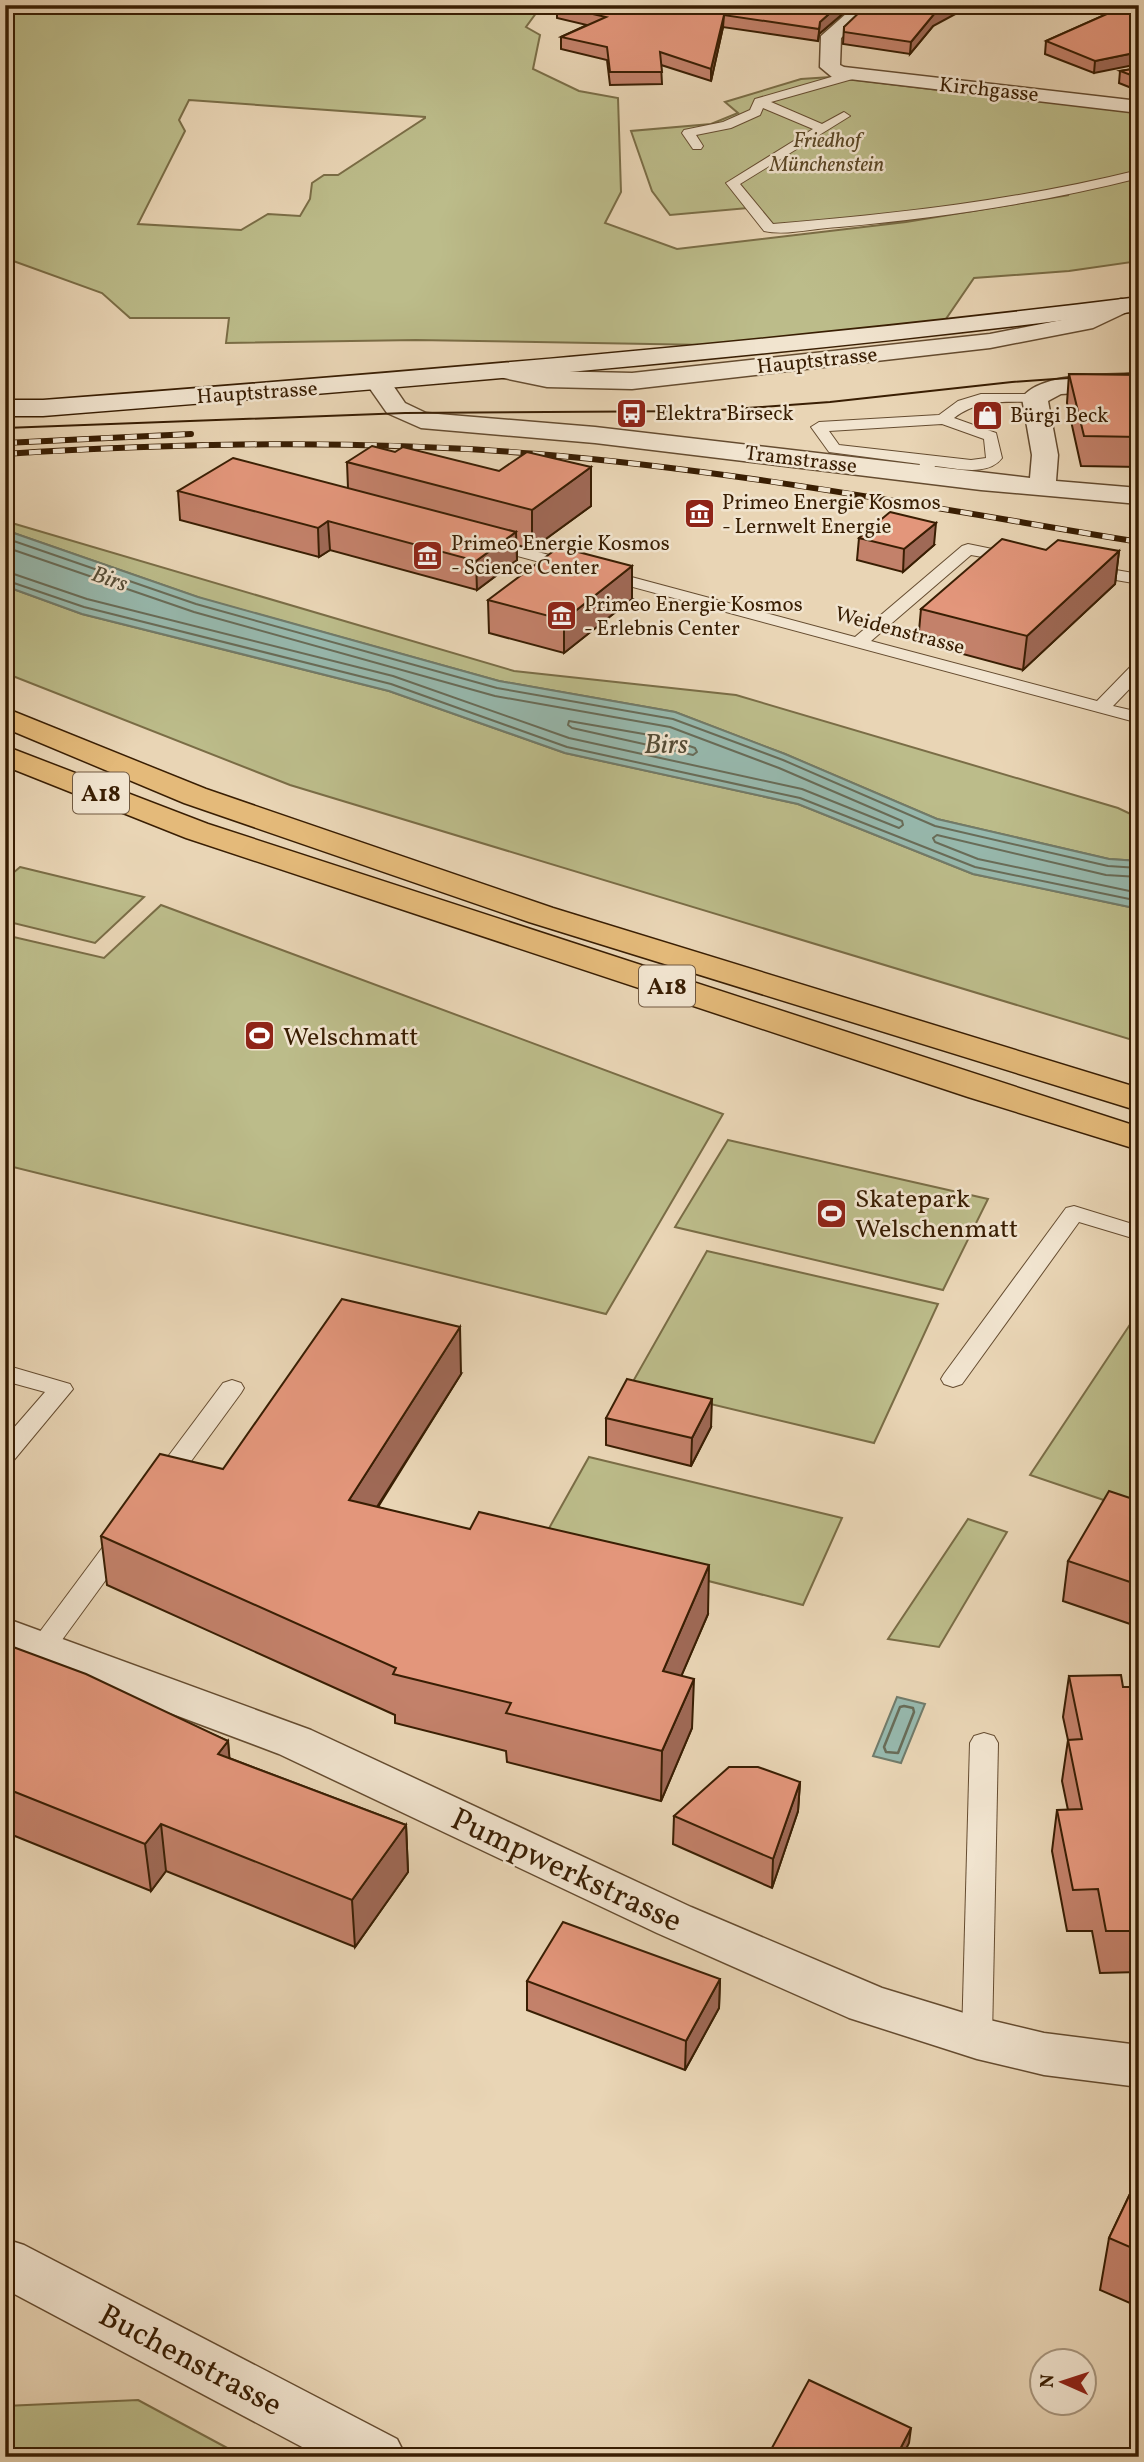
<svg xmlns="http://www.w3.org/2000/svg" width="1144" height="2462" font-family="Vollkorn,serif">
  <rect width="100%" height="100%" fill="#e9d5b5"/>
  <filter id="stains"><feTurbulence type="fractalNoise" baseFrequency=".00286" numOctaves="4"/><feColorMatrix values="0 0 0 0 .2 0 0 0 0 .09 0 0 0 0 .02 0 0 0 .5 -.17"/></filter>
  <radialGradient id="worn" r=".72"><stop offset=".6" stop-color="#630" stop-opacity="0"/><stop offset="1" stop-color="#630" stop-opacity=".3"/></radialGradient>
  <g fill="#bcbc8a" stroke="#7a6d46" stroke-width="2" fill-rule="evenodd">
    <path d="M5,5H542L526,27L540,35L533,69L579,91L618,98L621,192L605,223L677,249L906,222L1069,195L903,221L767,231L748,208L670,215L652,191L631,131L711,124L738,113L725,102L801,79L831,77L1031,101L1068,102L1139,113V261L1069,271L974,278L939,329L769,346L416,340L226,343L229,318H130L102,293L5,258ZM189,100L425,117V118L338,175H324L312,183L310,199L300,216L268,214L241,230L138,224L185,131L179,120Z"/>
    <path d="M5,521L514,671L736,695L1118,808L1139,818V861L1109,859L937,819L785,754L675,712L499,681L203,599L5,530Z"/>
    <path d="M5,586L82,614L389,691L565,753L798,804L973,874L1139,909V1042L290,785L5,673Z"/>
    <path d="M20,867L144,897L95,943L5,921V880Z"/>
    <path d="M161,905L723,1114L606,1314L5,1165V935L104,958Z"/>
    <path d="M728,1140L988,1199L943,1290L675,1227Z"/>
    <path d="M707,1251L938,1304L874,1443L631,1385Z"/>
    <path d="M1139,1311V1512L1030,1475Z"/>
    <path d="M589,1457L842,1518L803,1605L543,1539Z"/>
    <path d="M968,1519L1007,1532L939,1647L888,1639Z"/>
    <path d="M138,2400L244,2457H5V2406Z"/>
  </g>
  <g fill="#97b9ae" stroke="#717b6a" stroke-width="2">
    <path d="M5,530L198,597L499,681L675,712L785,754L937,819L1109,859L1139,861V909L973,874L798,804L565,753L389,691L82,614L5,586Z"/>
    <path d="M897,1697L925,1704L901,1763L873,1756Z"/>
  </g>
  <g fill="none" stroke-linecap="round" stroke-linejoin="round">
    <g stroke="#686c58" stroke-width="2">
      <path d="M5,538L196,604L497,688L673,719L783,760L935,826L1108,866L1139,868"/>
      <path d="M5,547L194,612L495,696L670,727L779,768L902,821L903,825L899,828L802,789L569,738L393,676L87,599L5,571"/>
      <path d="M5,580L84,607L391,684L567,747L800,798L975,867L1139,901"/>
      <path d="M569,721L667,738L695,748L697,752L693,755L572,728L568,725Z"/>
      <path d="M1139,877L1106,875L937,835L933,838L935,842L978,859L1139,893"/>
    </g>
    <path stroke="#686c58" stroke-width="2.5" d="M904,1706L913,1708L914,1712L898,1753L886,1752L884,1747L900,1707Z"/>
    <defs>
      <g id="lane">
        <path d="M852,71L858,75L856,78L771,102L822,124L844,112L850,116L740,184L773,224C897,214 1018,200 1139,170V178C1040,203 940,218 839,227C816,228 786,236 764,231L726,183L813,129L763,108L760,115L731,128L696,135L703,146L701,149H693L682,133L684,130L723,122L750,110L755,99Z"/>
        <path d="M981,394H1035L1042,398L1035,402C1005,402 979,399 954,418L996,433L1002,458C988,477 956,468 935,466L929,477L923,479L915,474L920,464L829,452L811,427L819,422L939,415L958,401ZM942,424L984,439L986,458L971,460L839,445L829,431Z"/>
        <path d="M486,538L855,637L962,546L968,544L1022,555L1024,558L1022,561L1016,563L971,555L871,641L1097,701L1133,664L1139,663V679L1113,706L1139,712V723L480,546L478,543Z"/>
        <path d="M1087,565L1139,574V584L1081,574L1079,570Z"/>
        <path d="M1074,1206L1139,1226V1240L1079,1222L962,1384L953,1387L944,1384L941,1379L944,1374L1066,1208Z"/>
        <path d="M5,1365L70,1384L73,1389L14,1460L5,1462V1438L45,1392L5,1381Z"/>
        <path d="M232,1380L241,1383L244,1388L241,1393L170,1490L161,1492L152,1490L148,1484L152,1478L223,1383Z"/>
        <path d="M123,1529L132,1532L136,1538L132,1544L51,1655L42,1657L33,1655L29,1648L33,1641L114,1532Z"/>
        <path d="M984,1733L994,1736L998,1743L992,2038L988,2047L977,2050L966,2047L962,2038L970,1743L974,1736Z"/>
      </g>
      <g id="street">
        <path d="M856,5H877L841,38L840,65L844,67L1139,101V113L832,77L820,67L821,36Z"/>
        <path d="M1121,299L1129,301L1133,306L1129,311L1093,328L990,348L632,389L547,387L499,377L496,372L499,367L508,365L547,371L632,373L990,334L1077,317Z"/>
        <path d="M1139,373V389L1061,394L1048,401L1058,455L1056,481L1139,488V504L981,490L595,443L421,428L387,413L366,383L370,378L379,375L388,378L405,403L426,413L595,427L1030,478L1032,455L1022,398C1041,371 1109,376 1139,373Z"/>
        <path d="M5,1618L311,1730L691,1907L882,1988L977,2017L1044,2033L1139,2045V2087L1044,2075L977,2059L849,2018L657,1933L279,1754L5,1651Z"/>
        <path d="M5,2239L24,2245L397,2439L406,2457H321L5,2289Z"/>
      </g>
      <path id="secondary" d="M1139,297V311C774,357 409,387 43,416H5V400H43C409,372 774,342 1139,297Z"/>
      <g id="highway">
        <path d="M5,708L206,789L553,908L1139,1088V1111L529,922L184,803L5,728Z"/>
        <path d="M5,746L208,824L1139,1127V1150L968,1097L186,838L5,766Z"/>
      </g>
    </defs>
    <use href="#lane" stroke="#654c30" stroke-width="2"/>
    <use href="#street" stroke="#654c30" stroke-width="3"/>
    <use href="#secondary" stroke="#391e03" stroke-width="3"/>
    <use href="#highway" stroke="#391e03" stroke-width="3"/>
    <use href="#lane" fill="#f1e4cf" fill-rule="evenodd"/>
    <use href="#street" fill="#f1e4cf" fill-rule="evenodd"/>
    <use href="#secondary" fill="#f1e4cf" fill-rule="evenodd"/>
    <use href="#highway" fill="#e4ba7a" fill-rule="evenodd"/>
    <path stroke="#391e03" stroke-width="2" d="M5,428L405,413L706,411L830,402L1012,382L1139,373"/>
    <defs>
      <g id="rail">
        <path d="M5,443L191,434"/>
        <path d="M5,454C182,443 360,439 538,454C740,471 939,509 1139,542"/>
      </g>
    </defs>
    <use href="#rail" stroke="#391e03" stroke-width="6"/>
    <use href="#rail" stroke="#f1e4cf" stroke-width="4.5" stroke-dasharray="12" stroke-linecap="butt"/>
  </g>
  <g fill="#c3816a" stroke="#391e03" stroke-width="2">
    <path d="M558,5H853L819,34L818,41L723,27L711,81L661,65L662,84L610,85L607,60L561,49V37L587,25L557,18V6Z"/>
    <path d="M1127,5L1094,73L1045,54L1046,41Z"/>
    <path d="M933,26L910,54L843,44L844,27Z"/>
    <path d="M1139,68V91L1119,83L1120,71Z"/>
    <path d="M1069,374L1139,375V467L1081,466L1067,403Z"/>
    <path d="M347,462L499,471L591,467V506L532,549L517,545V560L477,590L330,550L319,557L180,520L178,491L348,488Z"/>
    <path d="M859,538L934,545L903,572L857,560Z"/>
    <path d="M1046,550L1119,551L1115,584L1023,670L918,642L921,609Z"/>
    <path d="M632,599L564,653L489,633L488,600Z"/>
    <path d="M461,1374L378,1507L708,1614L681,1676L692,1728L661,1801L507,1762L506,1751L395,1723V1715L107,1585L101,1536L223,1469Z"/>
    <path d="M606,1418L711,1427L691,1466L606,1445Z"/>
    <path d="M1139,1501V1627L1063,1601L1068,1561Z"/>
    <path d="M5,1644L228,1741L229,1758L406,1825L408,1872L355,1947L166,1871L151,1891L5,1832Z"/>
    <path d="M1069,1676L1123,1687H1139V1972L1100,1973L1092,1931H1067L1052,1851L1057,1810H1068L1062,1781L1068,1740L1063,1717Z"/>
    <path d="M800,1782L798,1811L772,1888L673,1844L674,1816Z"/>
    <path d="M720,1979L719,2008L685,2070L527,2010V1981Z"/>
    <path d="M1139,2175V2307L1100,2290L1109,2238Z"/>
  </g>
  <g fill="#9f6956" stroke="#391e03" stroke-width="2">
    <path d="M839,5H853L819,34L818,41L820,22Z"/>
    <path d="M951,5H972L933,26L910,54L911,42L934,14Z"/>
    <path d="M724,15L723,27L711,81V69Z"/>
    <path d="M1139,52V64L1094,73L1095,61Z"/>
    <path d="M591,467V506L532,549V510Z"/>
    <path d="M328,521L330,550L319,557L318,528Z"/>
    <path d="M936,523L934,545L903,572L904,549Z"/>
    <path d="M516,532L517,560L477,590L476,561Z"/>
    <path d="M1119,551L1115,584L1023,670L1027,636Z"/>
    <path d="M632,566V599L564,653V620Z"/>
    <path d="M460,1327L461,1374L351,1548L349,1500Z"/>
    <path d="M712,1399L711,1427L691,1466L692,1438Z"/>
    <path d="M709,1565L708,1614L662,1721L663,1671Z"/>
    <path d="M694,1679L692,1728L661,1801L662,1751Z"/>
    <path d="M228,1741L232,1787L218,1754Z"/>
    <path d="M800,1782L798,1811L772,1888L773,1859Z"/>
    <path d="M161,1824L166,1871L151,1891L145,1844Z"/>
    <path d="M406,1825L408,1872L355,1947L352,1900Z"/>
    <path d="M720,1979L719,2008L685,2070L686,2041Z"/>
    <path d="M911,2428L909,2443L902,2457H896Z"/>
  </g>
  <g fill="#e3967b" stroke="#391e03" stroke-width="2">
    <path d="M558,5H839L820,22L819,29L724,15L711,69L660,52L662,72H610L607,47L561,37L606,17L557,6Z"/>
    <path d="M867,5H951L934,14L911,42L844,32V27Z"/>
    <path d="M1127,5H1139V52L1095,61L1046,41Z"/>
    <path d="M1139,68V78L1120,71Z"/>
    <path d="M1069,374L1139,375V437L1084,436Z"/>
    <path d="M372,446L395,452L403,447L499,471L527,452L591,467L532,510L347,462Z"/>
    <path d="M233,458L516,532L476,561L328,521L318,528L178,491Z"/>
    <path d="M890,512L936,523L904,549L859,538Z"/>
    <path d="M1002,539L1046,550L1058,540L1119,551L1027,636L921,609Z"/>
    <path d="M559,547L632,566L564,620L488,600Z"/>
    <path d="M342,1299L460,1327L349,1500L470,1529L479,1512L709,1565L663,1671L694,1679L662,1751L506,1713L511,1703L393,1674L396,1668L101,1536L160,1454L223,1469Z"/>
    <path d="M627,1379L712,1399L692,1438L606,1418Z"/>
    <path d="M1109,1491L1139,1501V1585L1068,1561Z"/>
    <path d="M5,1644L86,1674L228,1741L218,1754L406,1825L352,1900L161,1824L145,1844L5,1788Z"/>
    <path d="M1121,1675L1123,1687H1139V1931H1106L1098,1889L1073,1890L1057,1810L1082,1809L1068,1740L1082,1739L1069,1676Z"/>
    <path d="M729,1767H758L800,1782L773,1859L674,1816Z"/>
    <path d="M563,1922L720,1979L686,2041L527,1981Z"/>
    <path d="M1139,2175V2251L1109,2238Z"/>
    <path d="M809,2380L911,2428L896,2457H767Z"/>
  </g>
  <defs>
    <symbol id="bus-square" viewBox="-11 -11 22 22"><rect x="-9" y="-9" width="18" height="18" rx="4" fill="#8f2418" stroke="#f1e4cf"/><path d="M-5-6H5V4H4V6H2V4H-2V6H-4V4H-5ZM-3.5-4V0h7V-4ZM-3.5 1.2v1.5H-2V1.2ZM2 1.2v1.5H3.5V1.2Z" fill="#fff"/></symbol>
    <symbol id="shop-square" viewBox="-11 -11 22 22"><rect x="-9" y="-9" width="18" height="18" rx="4" fill="#8f2418" stroke="#f1e4cf"/><path d="M-5-2.5h2.3a2.7 3.5 0 0 1 5.4 0H5L5.5 6h-11ZM-1.5-2.5h3a1.5 2.3 0 0 0-3 0Z" fill="#fff"/></symbol>
    <symbol id="museum-square" viewBox="-11 -11 22 22"><rect x="-9" y="-9" width="18" height="18" rx="4" fill="#8f2418" stroke="#f1e4cf"/><path d="M0-6L6-3V-2H-6V-3ZM-5-1h2V3h-2ZM-1-1h2V3h-2ZM3-1h2V3H3ZM-6 4H6V6H-6Z" fill="#fff"/></symbol>
    <symbol id="stadium-square" viewBox="-11 -11 22 22"><rect x="-9" y="-9" width="18" height="18" rx="4" fill="#8f2418" stroke="#f1e4cf"/><path d="M0-5a6.5 5 0 1 0 0 10a6.5 5 0 1 0 0-10ZM-3.5-1.8h7v3.6h-7Z" fill="#fff"/></symbol>
  </defs>
  <g fill-rule="evenodd">
    <use href="#bus-square" x="614" y="396" width="35" height="35"/>
    <use href="#shop-square" x="970" y="398" width="35" height="35"/>
    <use href="#museum-square" x="682" y="496" width="35" height="35"/>
    <use href="#museum-square" x="410" y="538" width="35" height="35"/>
    <use href="#museum-square" x="544" y="598" width="35" height="35"/>
    <use href="#stadium-square" x="242" y="1018" width="35" height="35"/>
    <use href="#stadium-square" x="814" y="1196" width="35" height="35"/>
  </g>
  <g text-anchor="middle" stroke-width="5" stroke-linejoin="round" paint-order="stroke">
    <g font-size="21" fill="#391e03" stroke="#f1e4cf">
      <text transform="translate(989 89) rotate(6)" y="7">Kirchgasse</text>
      <text transform="translate(817 360) rotate(-6)" y="7">Hauptstrasse</text>
      <text transform="translate(257 392) rotate(-4)" y="7">Hauptstrasse</text>
      <text transform="translate(801 459) rotate(7)" y="7">Tramstrasse</text>
      <text transform="translate(900 630) rotate(15)" y="7">Weidenstrasse</text>
    </g>
    <g font-size="21" font-style="italic" fill="#5a4625" stroke="#f1e4cf">
      <text x="827" y="147">Friedhof<tspan x="827" dy="24">Münchenstein</tspan></text>
    </g>
    <g font-size="21" fill="#391e03" stroke="#f1e4cf" text-anchor="start">
      <text x="655" y="420">Elektra Birseck</text>
      <text x="1010" y="422">Bürgi Beck</text>
      <text x="722" y="509">Primeo Energie Kosmos<tspan x="722" dy="24">- Lernwelt Energie</tspan></text>
      <text x="451" y="550">Primeo Energie Kosmos<tspan x="451" dy="24">- Science Center</tspan></text>
      <text x="584" y="611">Primeo Energie Kosmos<tspan x="584" dy="24">- Erlebnis Center</tspan></text>
    </g>
    <g font-size="23" font-style="italic" fill="#554c36" stroke="#f1e4cf">
      <text transform="translate(110 578) rotate(19)" y="8">Birs</text>
    </g>
    <g fill="#f1e4cf" stroke="#705940" stroke-width="2">
      <rect x="73" y="772.5" width="56" height="41" rx="5"/>
      <rect x="639" y="965.5" width="56" height="41" rx="5"/>
    </g>
    <g font-size="24" font-weight="bold" fill="#391e03">
      <text x="101" y="801">A18</text>
      <text x="667" y="994">A18</text>
    </g>
    <g font-size="26" fill="#391e03" stroke="#f1e4cf" text-anchor="start">
      <text x="283" y="1045">Welschmatt</text>
      <text x="855" y="1207">Skatepark<tspan x="855" dy="30">Welschenmatt</tspan></text>
    </g>
    <g font-size="28" font-style="italic" fill="#554c36" stroke="#f1e4cf">
      <text x="666" y="753">Birs</text>
    </g>
    <g font-size="32" fill="#391e03" stroke="#f1e4cf">
      <text transform="translate(567 1869) rotate(25)" y="11">Pumpwerkstrasse</text>
      <text transform="translate(191 2359) rotate(28)" y="11">Buchenstrasse</text>
    </g>
  </g>
  <rect width="1144" height="2462" fill="none" stroke="#e9d5b5" stroke-width="28"/>
  <rect x="7" y="7" width="1130" height="2448" fill="none" stroke="#391e03" stroke-width="3.5"/>
  <rect x="14" y="14" width="1116" height="2434" fill="none" stroke="#391e03" stroke-width="2"/>
  <g transform="translate(1063 2382) rotate(273)"><circle r="33" fill="#f1e4cf" stroke="#a7957d" stroke-width="2"/>
  <path d="M0-5L12 26L0 18L-12 26Z" fill="#8f2418"/>
  <text y="-10" font-size="19" font-weight="bold" text-anchor="middle" fill="#391e03">N</text>
  </g>
  <rect width="100%" height="100%" filter="url(#stains)"/>
  <rect width="100%" height="100%" fill="url(#worn)"/>
</svg>
